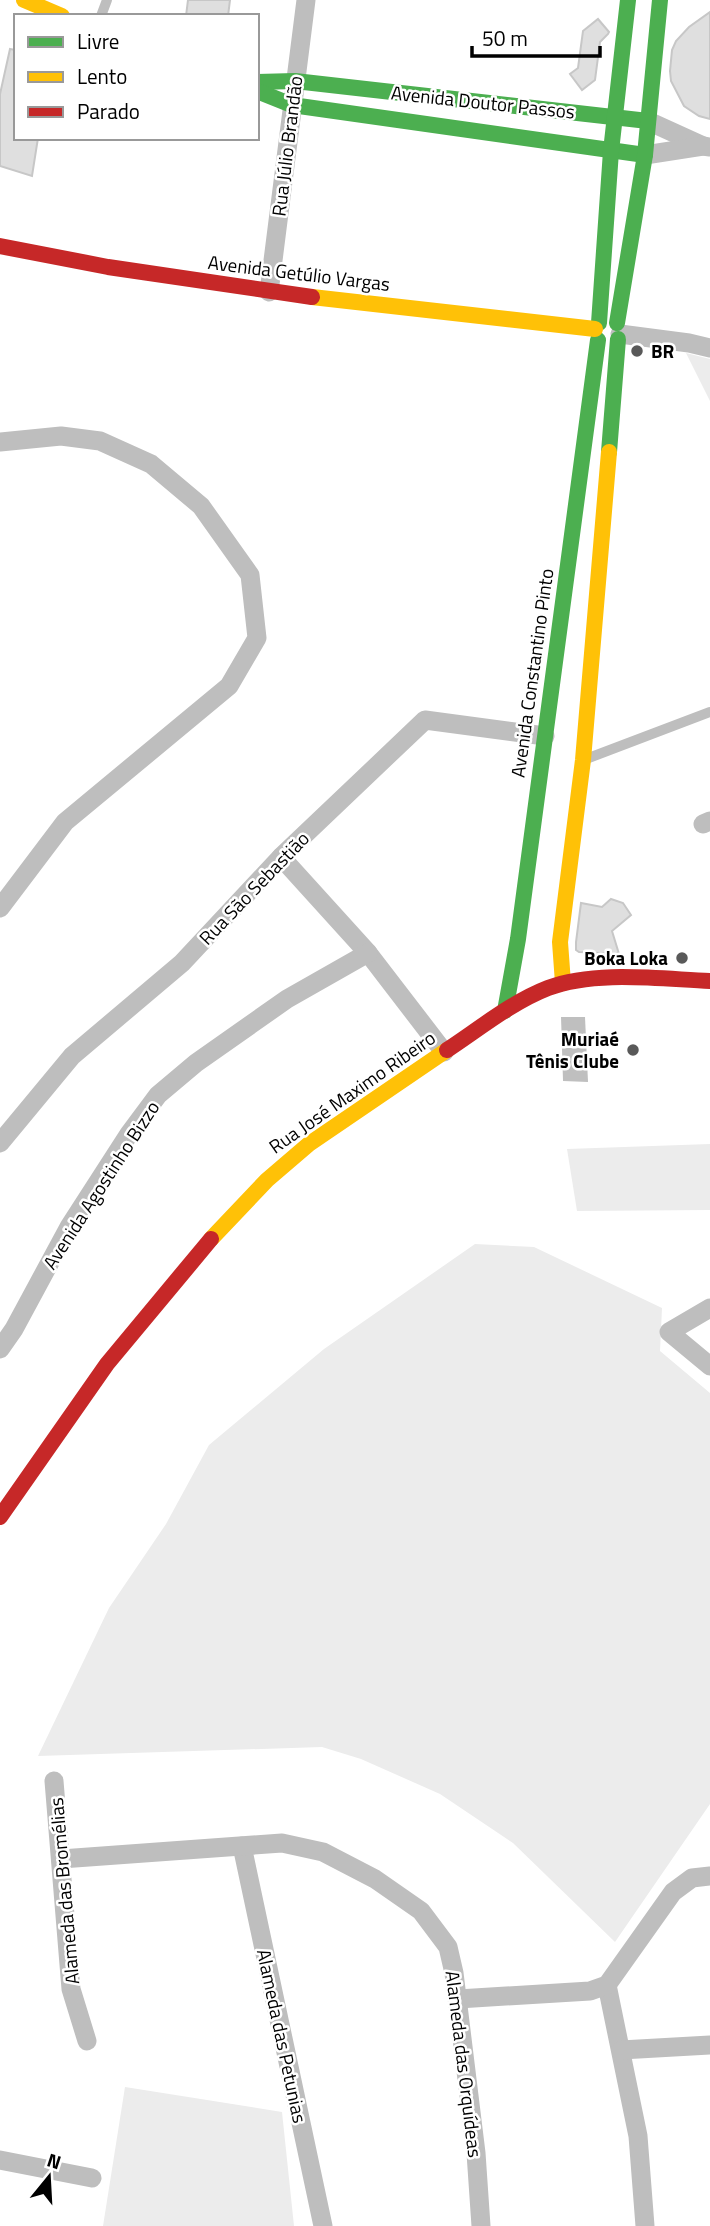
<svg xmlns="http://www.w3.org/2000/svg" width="710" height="2226" font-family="'Titillium Web',sans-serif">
  <rect width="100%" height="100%" fill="#fff"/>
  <g fill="#ececec">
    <path d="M686,353L710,359V401Z"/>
    <path d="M710,1144V1210L577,1211L567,1149Z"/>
    <path d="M475,1244L534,1247L662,1308L660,1351L710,1393V1804L615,1942L513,1843L440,1794L361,1759L322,1747L38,1756L109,1608L166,1524L209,1445L324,1349Z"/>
    <path d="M125,2087L282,2112L294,2226H103Z"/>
  </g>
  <path fill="#bfbfbf" d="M561,1017H585L588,1082L563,1081Z"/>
  <g fill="#dfdfdf" stroke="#c7c7c7" stroke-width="2">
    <path d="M188,0H230L228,16H186Z"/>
    <path d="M710,12V119L699,116L684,106L671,81L670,71L672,50L676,41L689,27Z"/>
    <path d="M598,19L609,32L608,34L600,42L595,80L582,90L570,74L578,68L583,31Z"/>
    <path d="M10,49L16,50V138H38L32,176L0,166V94Z"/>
    <path d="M611,899L623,903L631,915L612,931L619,954L579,952L576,950V942L581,903L602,907Z"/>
  </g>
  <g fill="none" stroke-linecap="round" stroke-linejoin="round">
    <g stroke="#bebebe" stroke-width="10">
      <path d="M101,16L107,0"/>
      <path d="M586,759L710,712"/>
    </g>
    <g stroke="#bebebe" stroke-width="19">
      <path d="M648,121L703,146"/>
      <path d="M645,155L703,146L710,147"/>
      <path d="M269,292L306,0"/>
      <path d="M620,334L689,343L710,348"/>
      <path d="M0,442L61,436L100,441L151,464L201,506L250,575L257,638L229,686L65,822L0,908"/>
      <path d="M703,824L710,821"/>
      <path d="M281,857L368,953L444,1052"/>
      <path d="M0,1143L72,1056L182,963L281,857L425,720L545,736"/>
      <path d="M710,1308L669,1332L710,1366"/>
      <path d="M0,1349L14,1329L69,1227L129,1134L158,1095L196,1063L287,999L368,953"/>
      <path d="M54,1781L71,1989L87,2041"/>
      <path d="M242,1846L323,2226"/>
      <path d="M61,1859L282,1843L323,1852L375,1879L421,1911L448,1947L454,1973L476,2153L481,2226"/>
      <path d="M607,1985L638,2136L645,2226"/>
      <path d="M458,1999L590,1991L607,1985L673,1892L692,1878L710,1876"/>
      <path d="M621,2050L710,2045"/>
      <path d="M0,2160L92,2178"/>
    </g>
    <g stroke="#4caf50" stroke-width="16">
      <path d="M257,82L295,81L648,121"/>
      <path d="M257,91L292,105L645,155"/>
      <path d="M599,323L611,151L628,0"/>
      <path d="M617,323L645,155L660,0"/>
      <path d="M609,452L618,339"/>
      <path d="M505,1011L518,939L598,340"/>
    </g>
    <g stroke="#ffc107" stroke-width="16">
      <path d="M24,0L62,16"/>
      <path d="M312,297L595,329"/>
      <path d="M563,983L560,942L583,760L609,452"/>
      <path d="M211,1239L267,1180L309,1144L447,1050"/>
    </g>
    <g stroke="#c62828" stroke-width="16">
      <path d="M0,246L108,267L312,297"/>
      <path d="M447,1050C479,1029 512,1002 548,988C595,970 661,979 710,981"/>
      <path d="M0,1517L107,1364L211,1239"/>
    </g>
  </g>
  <g fill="#595959" stroke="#fff" stroke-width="2.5">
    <circle cx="637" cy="351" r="7"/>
    <circle cx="682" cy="958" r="7"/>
    <circle cx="633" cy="1050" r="7"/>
  </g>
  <g text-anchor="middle" stroke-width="5" stroke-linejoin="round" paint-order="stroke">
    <g font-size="19" fill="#000" stroke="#fff">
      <text transform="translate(483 102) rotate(6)" y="7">Avenida Doutor Passos</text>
      <text transform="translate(287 146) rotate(-83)" y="7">Rua Júlio Brandão</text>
      <text transform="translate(299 273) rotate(7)" y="7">Avenida Getúlio Vargas</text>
      <text transform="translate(532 673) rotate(-82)" y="7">Avenida Constantino Pinto</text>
      <text transform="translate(254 888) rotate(-46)" y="7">Rua São Sebastião</text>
      <text transform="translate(352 1092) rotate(-35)" y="7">Rua José Maximo Ribeiro</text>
      <text transform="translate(101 1185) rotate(-57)" y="7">Avenida Agostinho Bizzo</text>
      <text transform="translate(64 1891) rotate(-95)" y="7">Alameda das Bromélias</text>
      <text transform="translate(282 2036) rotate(78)" y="7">Alameda das Petunias</text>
      <text transform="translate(464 2064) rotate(83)" y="7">Alameda das Orquídeas</text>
    </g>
    <g font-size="19" font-weight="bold" fill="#000" stroke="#fff" text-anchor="end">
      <text x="651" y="358" text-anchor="start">BR</text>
      <text x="668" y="965">Boka Loka</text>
      <text x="619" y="1046">Muriaé<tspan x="619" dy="22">Tênis Clube</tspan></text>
    </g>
  </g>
  <rect x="14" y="14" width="245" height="126" fill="#ffffff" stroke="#999999" stroke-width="2"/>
  <rect x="28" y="37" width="35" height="10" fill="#4caf50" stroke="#999999" stroke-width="2"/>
  <text x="77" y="49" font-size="21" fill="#000000">Livre</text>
  <rect x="28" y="72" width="35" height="10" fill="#ffc107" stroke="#999999" stroke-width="2"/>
  <text x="77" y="84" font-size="21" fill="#000000">Lento</text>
  <rect x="28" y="107" width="35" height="10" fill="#c62828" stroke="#999999" stroke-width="2"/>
  <text x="77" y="119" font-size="21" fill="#000000">Parado</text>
  <g transform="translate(49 2177) rotate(18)" stroke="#ffffff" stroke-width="5" paint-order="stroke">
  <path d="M0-5L12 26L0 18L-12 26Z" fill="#000000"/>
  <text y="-10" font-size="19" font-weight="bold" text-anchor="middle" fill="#000000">N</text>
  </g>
  <path d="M472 46v10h128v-10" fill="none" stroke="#000000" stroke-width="3.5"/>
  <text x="482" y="46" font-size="21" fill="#000000" stroke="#ffffff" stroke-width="5" paint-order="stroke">50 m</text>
</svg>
